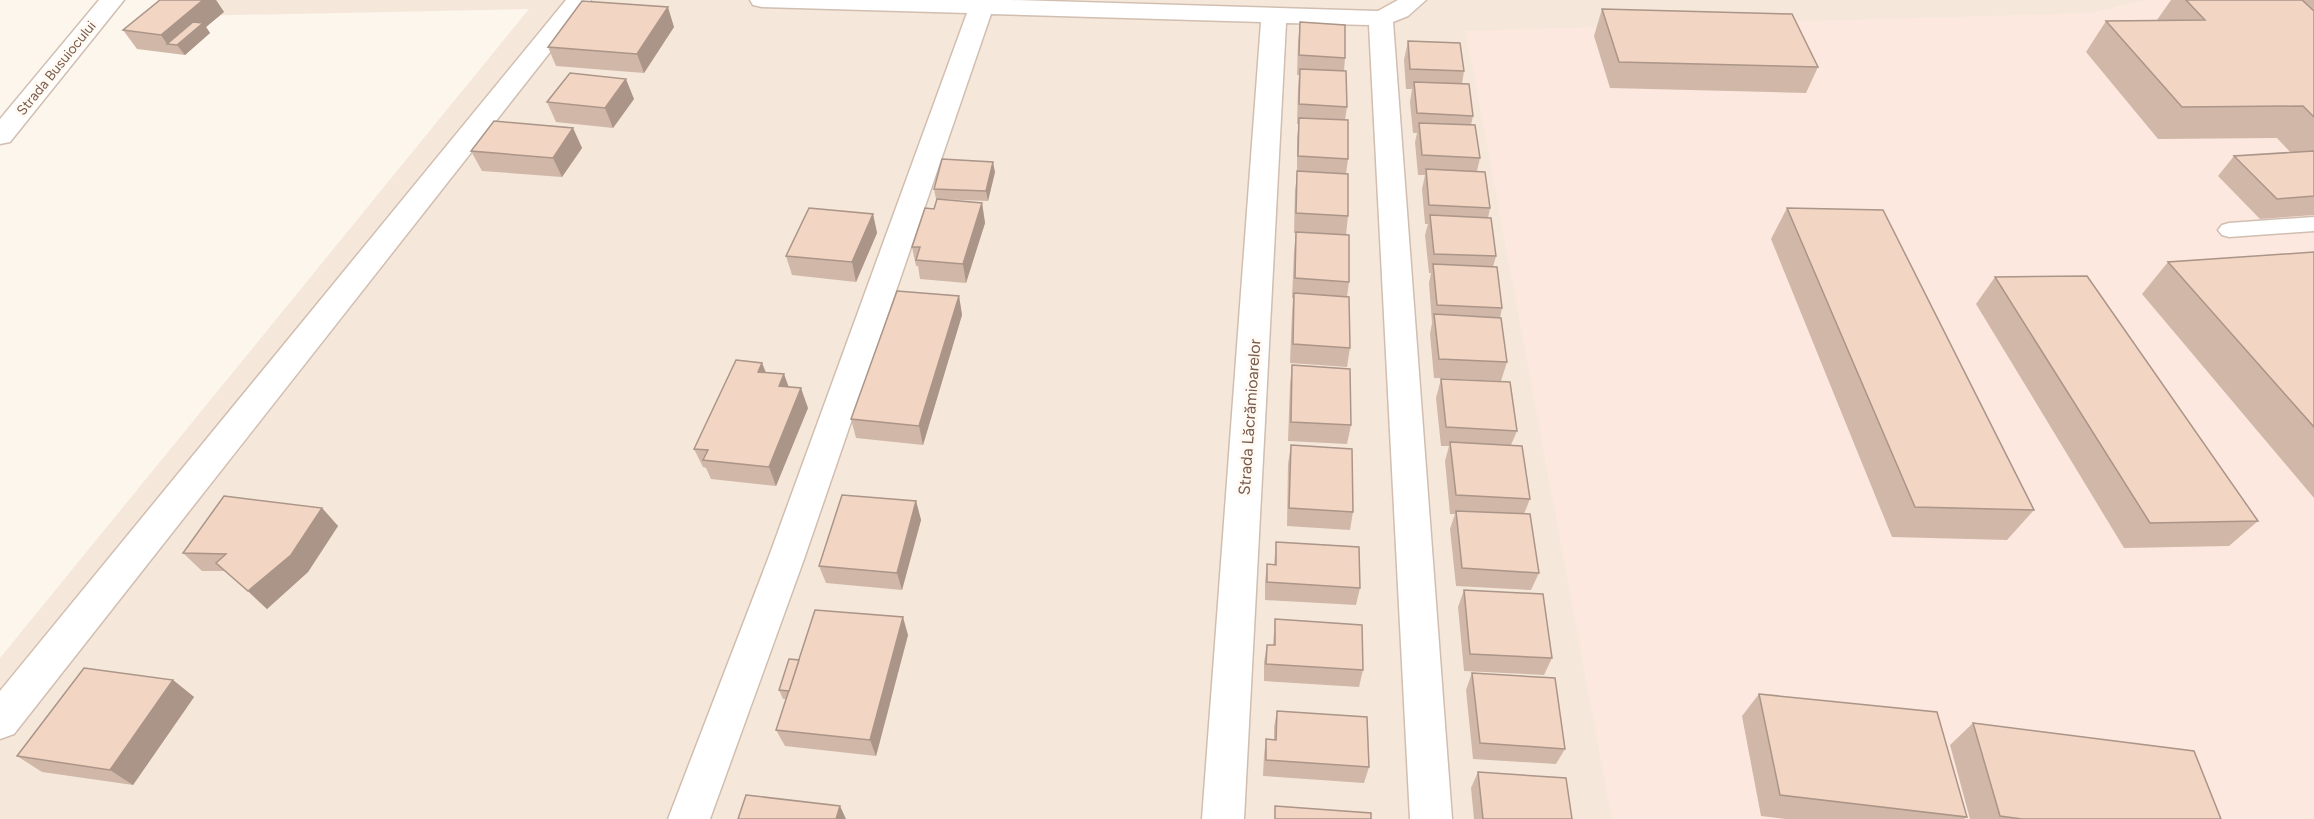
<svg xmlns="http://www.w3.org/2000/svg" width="2314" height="819" font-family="Figtree,sans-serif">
  <rect width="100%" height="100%" fill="#fdf6ec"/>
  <path fill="#f5e8da" d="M159,0H2147L2094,13L1588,683L1612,819H0V658L529,9L140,17Z"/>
  <path fill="#fde8e0" d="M2147,0H2314V819H1612L1466,31L2094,13Z"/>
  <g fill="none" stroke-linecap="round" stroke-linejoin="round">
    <defs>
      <path id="service" d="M2314,217V231L2229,237L2222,235L2218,230L2222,225L2229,223Z"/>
      <g id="minor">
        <path d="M99,0H124L10,142L0,144V119Z"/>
        <path d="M566,0H591L14,734L0,739V691Z"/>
        <path d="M750,0H1012L1378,11L1398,0H1426L1408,16L1393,22L1452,819H1410L1369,25L1286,23L1244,819H1202L1261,22L991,14L804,559L710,819H668L768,559L967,13L762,7L753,5Z"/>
      </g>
    </defs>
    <use href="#service" stroke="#d1beb0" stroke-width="3"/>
    <use href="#minor" stroke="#d1beb0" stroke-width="3"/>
    <use href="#service" fill="#fff" fill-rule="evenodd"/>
    <use href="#minor" fill="#fff" fill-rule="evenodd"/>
  </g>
  <g fill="#d1b7a8">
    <path d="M160,0H216L224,12L206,27L210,33L185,55L137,49L123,30Z"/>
    <path d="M2171,0H2314V215L2260,219L2218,176L2234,156L2291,153L2277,138L2158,139L2086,52L2106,21L2157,20Z"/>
    <path d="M1602,9L1818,67L1806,93L1610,88L1594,36Z"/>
    <path d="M1300,22L1345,58L1344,71L1347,107L1345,120L1348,159L1346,174L1348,216L1346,235L1349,282L1347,297L1350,348L1347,367L1290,363L1292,313L1293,298H1292L1294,251L1296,233H1294L1295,190L1297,176V137L1299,124H1297L1298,88L1299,75H1297L1298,42Z"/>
    <path d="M674,27L644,73L556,66L548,47Z"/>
    <path d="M1408,41L1464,71L1462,84L1473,116L1471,125L1480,158L1477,171L1490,208L1488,218L1496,256L1493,267L1502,308L1500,318L1507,362L1501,381L1434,378L1430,334L1432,323L1429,283L1431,273H1429L1425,235L1428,224H1425L1422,189L1425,175H1418L1415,142L1417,133H1413L1410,102L1412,89H1406L1404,60Z"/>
    <path d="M634,99L613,128L556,122L547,102Z"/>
    <path d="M573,128L582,148L562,177L482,171L471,151Z"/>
    <path d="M995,172L988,201L936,199L934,189Z"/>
    <path d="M982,203L985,223L966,283L920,279L918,266H916L912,247L934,209Z"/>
    <path d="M1787,208L2034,510L2007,540L1892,537L1771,239Z"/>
    <path d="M873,214L877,233L856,282L792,275L786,256Z"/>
    <path d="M2314,252V498L2142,294L2168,262Z"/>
    <path d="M1995,277L2258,521L2229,546L2124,548L1976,304Z"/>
    <path d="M959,296L962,315L923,445L856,438L851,419Z"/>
    <path d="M762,363L766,372L788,387L808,408L776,486L711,479L706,468L703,467L694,449Z"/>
    <path d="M1292,365L1351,425L1347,444L1288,441L1290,384Z"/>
    <path d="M1441,379L1517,431L1511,445L1530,499L1524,514L1539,573L1531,590L1456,586L1450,529L1455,514H1450L1445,461L1449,446H1441L1436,398Z"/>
    <path d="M1291,445L1353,512L1350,530L1287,526L1288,464Z"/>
    <path d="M916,501L921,520L902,590L826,583L819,566Z"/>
    <path d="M322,508L338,526L308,572L267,609L226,571H202L183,553Z"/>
    <path d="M1276,542L1360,588L1356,605L1265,600V582L1267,564L1274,565Z"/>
    <path d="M1464,590L1552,658L1544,675L1464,671L1458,607Z"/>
    <path d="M1275,619L1363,670L1359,687L1264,681V662L1267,645H1273Z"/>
    <path d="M908,635L876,756L785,746L776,730L787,699H783L779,690L799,660Z"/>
    <path d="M1472,673L1565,749L1556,764L1473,759L1466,690Z"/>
    <path d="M173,680L194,697L133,785L42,772L17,756Z"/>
    <path d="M1759,694L1967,817L1964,819H1786L1761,816L1742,716Z"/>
    <path d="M1277,711L1369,767L1364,783L1263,776L1264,755L1266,739H1274V727Z"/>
    <path d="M1973,723L2221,819H1970L1950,745Z"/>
    <path d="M1478,772L1572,819H1474L1471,788Z"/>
  </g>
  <g fill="#aa9588">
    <path d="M203,0H216L224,12L206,27L210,33L185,55L177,45L167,44L161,35Z"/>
    <path d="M668,7L674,27L644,73L637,54Z"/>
    <path d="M626,79L634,99L613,128L605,108Z"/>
    <path d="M573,128L582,148L562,177L553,158Z"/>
    <path d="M993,162L995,172L988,201L986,191Z"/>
    <path d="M982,203L985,223L966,283L963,264Z"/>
    <path d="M873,214L877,233L856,282L852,262Z"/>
    <path d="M959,296L962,315L923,445L919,426Z"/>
    <path d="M762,363L769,382L758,372Z"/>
    <path d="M784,374L791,393L779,386Z"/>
    <path d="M801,388L808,408L776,486L769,467Z"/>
    <path d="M916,501L921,520L902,590L897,573Z"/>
    <path d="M322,508L338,526L308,572L267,609L248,591Z"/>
    <path d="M903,617L908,635L876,756L870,740Z"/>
    <path d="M173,680L194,697L133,785L110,770Z"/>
    <path d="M840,806L846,819H836Z"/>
  </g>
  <g fill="#f3d5c3" stroke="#aa9588" stroke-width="1.5">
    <path d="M160,0H203L161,35L123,30Z"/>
    <path d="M2186,0H2302L2314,11V117L2303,106L2182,107L2106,21L2205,20Z"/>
    <path d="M582,1L668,7L637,54L548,47Z"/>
    <path d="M1602,9L1792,14L1818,67L1619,62Z"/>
    <path d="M193,22L203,23L177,45L167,44Z"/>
    <path d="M1300,22L1345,25V58L1299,55Z"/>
    <path d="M1408,41L1460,43L1464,71L1410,69Z"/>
    <path d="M1300,69L1346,71L1347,107L1299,104Z"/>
    <path d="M570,73L626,79L605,108L547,102Z"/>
    <path d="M1414,82L1469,84L1473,116L1417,113Z"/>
    <path d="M1299,118L1348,120V159L1298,156Z"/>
    <path d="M494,121L573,128L553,158L471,151Z"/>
    <path d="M1419,123L1475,125L1480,158L1422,155Z"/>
    <path d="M2314,151V196L2277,199L2234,156Z"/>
    <path d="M942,159L993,162L986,191L934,189Z"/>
    <path d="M1426,169L1485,172L1490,208L1429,205Z"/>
    <path d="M1297,171L1348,174V216L1296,213Z"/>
    <path d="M937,199L982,203L963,264L916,260L920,247H912L925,208L934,209Z"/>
    <path d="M809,208L873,214L852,262L786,256Z"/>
    <path d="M1787,208L1883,210L2034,510L1915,507Z"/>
    <path d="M1430,215L1491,218L1496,256L1434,254Z"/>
    <path d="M1296,232L1349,235V282L1295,278Z"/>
    <path d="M2314,252V427L2168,262Z"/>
    <path d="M1433,264L1497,267L1502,308L1437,305Z"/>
    <path d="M2087,276L2258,521L2150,523L1995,277Z"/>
    <path d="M897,291L959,296L919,426L851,419Z"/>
    <path d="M1294,293L1349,297L1350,348L1293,344Z"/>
    <path d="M1434,314L1501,318L1507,362L1439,359Z"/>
    <path d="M736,360L762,363L758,372L784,374L779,386L801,388L769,467L703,460L708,450L694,449Z"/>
    <path d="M1292,365L1350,369L1351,425L1291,422Z"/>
    <path d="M1441,379L1510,382L1517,431L1446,427Z"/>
    <path d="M1450,442L1522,446L1530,499L1456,495Z"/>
    <path d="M1291,445L1352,449L1353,512L1289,508Z"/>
    <path d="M842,495L916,501L897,573L819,566Z"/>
    <path d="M224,496L322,508L291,555L248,591L216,563L226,554L183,553Z"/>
    <path d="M1456,511L1530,514L1539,573L1462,568Z"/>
    <path d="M1276,542L1359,547L1360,588L1267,582V564L1276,565Z"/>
    <path d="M1464,590L1543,594L1552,658L1470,654Z"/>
    <path d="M815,610L903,617L870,740L776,730Z"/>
    <path d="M1275,619L1362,625L1363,670L1266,664L1267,645H1275Z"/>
    <path d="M789,659L799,660L789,691L779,690Z"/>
    <path d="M84,668L173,680L110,770L17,756Z"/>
    <path d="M1472,673L1555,678L1565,749L1480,743Z"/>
    <path d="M1759,694L1937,712L1967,817L1780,795Z"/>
    <path d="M1277,711L1367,717L1369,767L1266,760V739L1276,740Z"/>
    <path d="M1973,723L2194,751L2221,819H2022L2000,816Z"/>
    <path d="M1478,772L1566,778L1572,819H1483Z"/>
    <path d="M746,795L840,806L836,819H738Z"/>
    <path d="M1275,806L1371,813V819H1275Z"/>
  </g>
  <g text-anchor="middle" stroke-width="6" stroke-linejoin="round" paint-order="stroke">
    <g font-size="14" fill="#7a5c4d" stroke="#fffaf3">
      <text transform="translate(56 68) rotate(-51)" y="5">Strada Busuiocului</text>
    </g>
    <g font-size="16" fill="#7a5c4d" stroke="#fffaf3">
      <text transform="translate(1249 417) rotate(-86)" y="6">Strada Lăcrămioarelor</text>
    </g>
  </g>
</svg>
